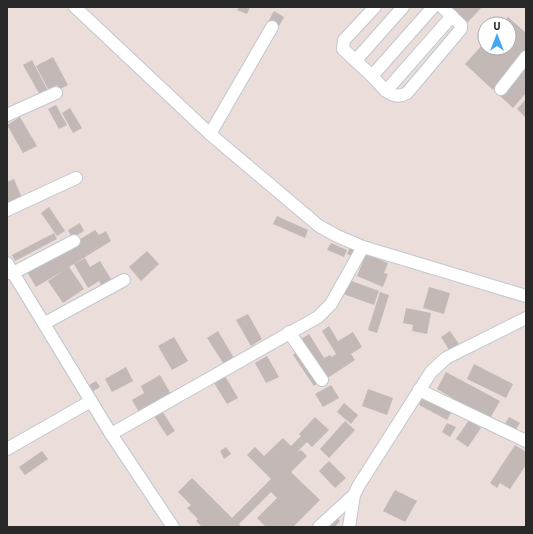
<svg xmlns="http://www.w3.org/2000/svg" width="533" height="534" font-family="Barlow,sans-serif">
  <rect width="100%" height="100%" fill="#eaddda"/>
  <g fill="#c2b9b6">
    <path d="M239,7H250L247,14L237,10Z"/>
    <path d="M451,7H482L467,23Z"/>
    <path d="M274,11L284,17L278,28L268,22Z"/>
    <path d="M508,17L526,33V55L493,90L465,64L485,42V48H509V24H502Z"/>
    <path d="M53,57L68,85L60,89L57,85L48,89L36,66Z"/>
    <path d="M32,60L48,91L40,95L23,65Z"/>
    <path d="M526,64V93L513,108L499,95Z"/>
    <path d="M526,99V118L517,109Z"/>
    <path d="M56,105L67,125L59,129L48,109Z"/>
    <path d="M70,108L82,128L73,133L62,113Z"/>
    <path d="M20,117L37,146L23,153L7,125Z"/>
    <path d="M14,179L22,198L7,205V182Z"/>
    <path d="M49,207L65,231L57,236L41,213Z"/>
    <path d="M277,216L308,230L305,238L273,224Z"/>
    <path d="M80,223L84,231L72,238L68,230Z"/>
    <path d="M95,230L99,235L106,231L111,241L69,267L84,289L63,303L48,281L64,270L36,287L27,272Z"/>
    <path d="M54,233L57,239L15,261L12,255Z"/>
    <path d="M331,243L347,250L344,257L327,250Z"/>
    <path d="M350,247L357,251L354,257L347,254Z"/>
    <path d="M147,251L159,264L141,281L129,267Z"/>
    <path d="M366,254L388,263L384,273L388,274L383,287L357,276Z"/>
    <path d="M85,258L90,267L100,261L114,284L104,290L99,281L88,288L74,264Z"/>
    <path d="M349,280L379,291L374,305L343,294Z"/>
    <path d="M429,287L450,293L444,314L423,308Z"/>
    <path d="M380,292L389,295L377,333L368,330Z"/>
    <path d="M406,308L431,313L427,334L412,331L413,325L403,323Z"/>
    <path d="M248,314L262,339L251,346L236,320Z"/>
    <path d="M329,326L338,341L353,332L362,347L351,354L355,360L323,381L298,341L309,334L324,358L330,355L332,357L336,354L322,331Z"/>
    <path d="M218,331L235,360L225,366L207,338Z"/>
    <path d="M450,331L461,347L451,353L441,337Z"/>
    <path d="M174,337L188,361L172,370L158,346Z"/>
    <path d="M300,350L321,381L314,386L293,355Z"/>
    <path d="M267,356L279,377L266,383L255,363Z"/>
    <path d="M474,364L513,384L506,398L467,379Z"/>
    <path d="M126,367L133,381L112,392L105,379Z"/>
    <path d="M446,372L500,401L489,420L437,389Z"/>
    <path d="M160,375L171,394L139,412L132,400L144,393L141,386Z"/>
    <path d="M225,376L238,398L227,404L214,383Z"/>
    <path d="M96,381L100,387L90,393L86,387Z"/>
    <path d="M331,385L339,398L323,407L315,394Z"/>
    <path d="M368,389L393,398L387,415L362,406Z"/>
    <path d="M423,396L452,411L447,420L419,405Z"/>
    <path d="M344,403L358,415L351,424L337,412Z"/>
    <path d="M162,411L175,431L167,436L154,416Z"/>
    <path d="M315,417L329,430L312,447L307,442L297,452L301,450L307,456L291,472L320,500L293,527H266L257,518L277,498L271,492L239,524L242,527H202L196,521L198,519L187,508L191,505L178,492L192,478L232,518L271,479L247,455L255,447L264,456L283,438L291,446L301,436L299,434Z"/>
    <path d="M509,417L520,423L515,431L504,426Z"/>
    <path d="M469,420L481,428L468,447L456,439Z"/>
    <path d="M345,421L355,430L329,458L320,449Z"/>
    <path d="M447,423L456,427L450,437L442,432Z"/>
    <path d="M515,445L526,452V465L510,489L500,483L497,488L490,483Z"/>
    <path d="M226,447L231,454L224,459L220,451Z"/>
    <path d="M42,451L48,459L25,475L19,467Z"/>
    <path d="M329,461L346,478L335,488L319,471Z"/>
    <path d="M395,490L417,501L405,522L383,511Z"/>
    <path d="M336,517L340,521L335,527H327Z"/>
  </g>
  <g fill="none" stroke-linecap="round" stroke-linejoin="round">
    <defs>
      <g id="minor">
        <path d="M75,7L210,134L319,226L337,236L363,247L526,296"/>
        <path d="M375,7L344,40L343,49L372,76L433,7"/>
        <path d="M356,60L403,7"/>
        <path d="M372,76C382,86 391,102 407,93L461,29V25L442,7"/>
        <path d="M501,89L526,57"/>
        <path d="M386,91L452,16"/>
        <path d="M7,115L56,93"/>
        <path d="M210,134L272,27"/>
        <path d="M7,210L76,178"/>
        <path d="M7,263L111,434L173,527"/>
        <path d="M7,273H13L74,241"/>
        <path d="M45,323L124,280"/>
        <path d="M289,332L322,380"/>
        <path d="M419,390L526,441"/>
        <path d="M111,434L318,317L331,304L363,247"/>
        <path d="M7,449L91,401"/>
        <path d="M319,527L354,495"/>
        <path d="M349,527L354,495L359,485L431,372L446,358L526,318"/>
      </g>
    </defs>
    <use href="#minor" stroke="#bfc8ce" stroke-width="14"/>
    <use href="#minor" stroke="#fff" stroke-width="12"/>
  </g>
  <rect width="533" height="534" fill="none" stroke="#282828" stroke-width="16"/>
  <g transform="translate(497 36)"><circle r="19" fill="#ffffff" stroke="#a9a9a9"/>
  <path d="M0-3L7 15L0 10L-7 15Z" fill="#3fa8f3"/>
  <text y="-6" font-size="11" font-weight="bold" text-anchor="middle" fill="#282828">U</text>
  </g>
</svg>
